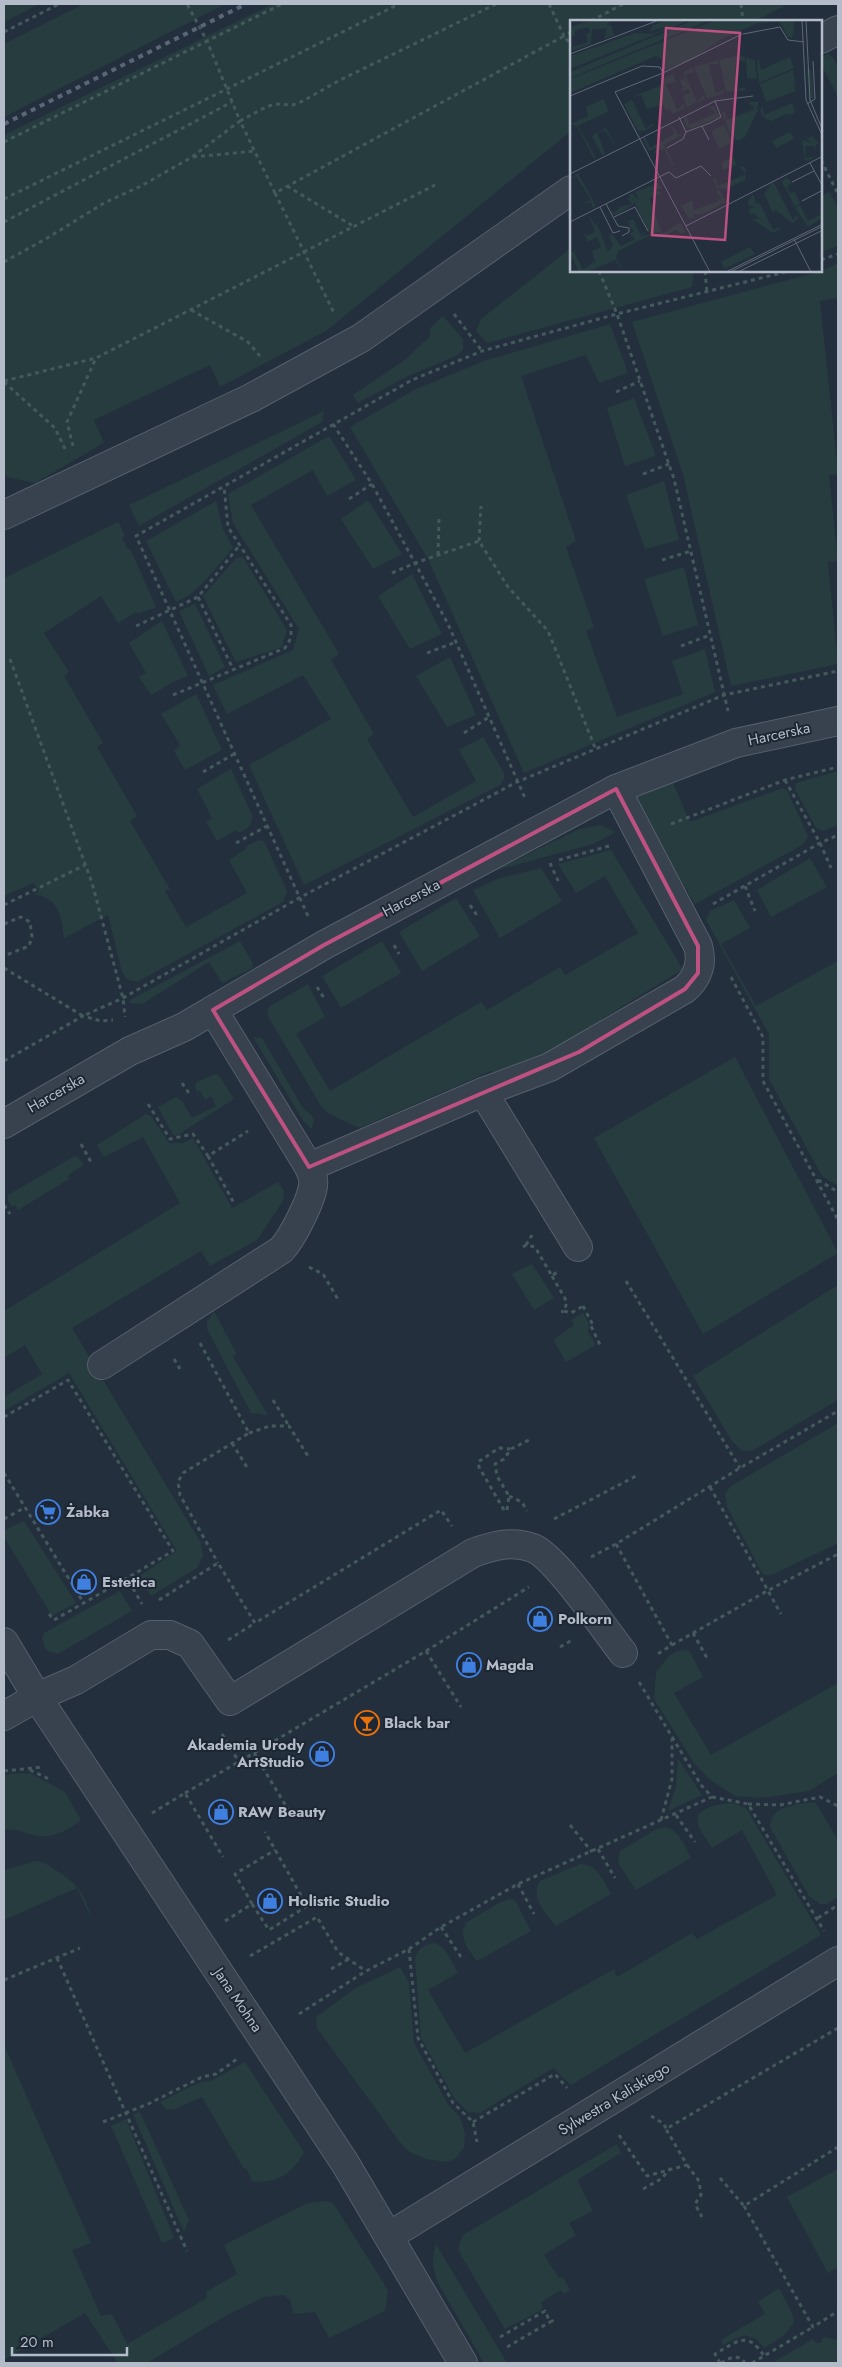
<svg xmlns="http://www.w3.org/2000/svg" width="842" height="2367" font-family="Jost,sans-serif">
  <rect width="100%" height="100%" fill="#242f3e"/>
  <g fill="#263c3f">
    <path d="M4,4H40L4,22Z"/>
    <path d="M84,4H225L4,117V44Z"/>
    <path d="M273,4H788L755,21H571V131L326,331L220,387L210,365L94,420L104,443L35,483L7,477L4,473V135Z"/>
    <path d="M828,54C842,61 838,84 838,97L821,64V58Z"/>
    <path d="M829,192L838,207V246L821,252V197Z"/>
    <path d="M571,248V271H694L692,287L487,343L476,331L481,319Z"/>
    <path d="M838,263V298L820,301L838,472V474L829,475L838,561L828,562L838,664L731,686L683,474L632,322L821,271Z"/>
    <path d="M443,316L463,339V350L456,356L406,377L358,403L353,395L406,359L430,336V328Z"/>
    <path d="M610,324L628,373L599,383L586,355L521,376L576,541L566,547L594,627L586,631L617,717L683,694L672,661L705,649L715,692L524,773L428,559L350,427L416,389L484,361Z"/>
    <path d="M634,398L656,456L625,466L607,408Z"/>
    <path d="M324,411L322,422L139,526L129,505Z"/>
    <path d="M329,436L356,480L327,496L313,470L251,505L339,654L331,660L374,734L367,739L413,817L476,781L459,750L483,737L504,773V779L500,785L304,885L249,765L331,719L303,675L227,714L213,685L293,650L299,629L233,523L228,494Z"/>
    <path d="M664,481L679,540L645,549L626,495Z"/>
    <path d="M368,500L402,554L373,569L341,519Z"/>
    <path d="M216,501L223,529L233,548C216,567 200,592 176,602L146,541Z"/>
    <path d="M116,523H119L125,536L122,538L127,548L131,550L156,607L138,614L136,612L118,623L101,596L44,633L69,672L64,676L103,743L97,747L137,816L130,821L170,889L165,891L186,927L247,893L229,860L247,848L246,846L259,840L264,841L287,891L283,902L137,982L128,980L122,972L108,915L64,938C62,917 58,895 33,895L39,891L33,883L4,896V578Z"/>
    <path d="M243,557L287,630L282,647L236,662L203,596L236,558Z"/>
    <path d="M684,567L698,625L663,636L644,579Z"/>
    <path d="M412,574L442,634L410,649L378,596Z"/>
    <path d="M195,604L225,667L209,676L179,611Z"/>
    <path d="M162,621L188,676L173,682L151,695L139,677L146,673L129,643Z"/>
    <path d="M450,657L476,715L447,727L416,676Z"/>
    <path d="M196,694L222,750L185,770L174,751L180,745L161,714Z"/>
    <path d="M231,769L252,815C253,826 247,829 238,833L236,830L217,841L206,822L212,818L197,789Z"/>
    <path d="M838,771V825L823,831L816,828L795,789L796,783Z"/>
    <path d="M670,776L690,822L782,788L787,790L808,836L804,844L695,904L628,791Z"/>
    <path d="M601,825L616,832L593,844L493,871L579,829Z"/>
    <path d="M611,850L682,968L680,971L602,1019L588,1032L546,1056L497,1073L491,1071L360,1128L329,1114L321,1106L269,1018L267,1010L270,1006L308,984L325,1017L296,1034L330,1091L481,1002L487,1010L560,967L565,975L638,933L605,876L576,893L558,864Z"/>
    <path d="M810,858L827,887L771,917L757,890Z"/>
    <path d="M541,868L562,901L500,938L473,890L500,878Z"/>
    <path d="M456,898L480,936L422,971L399,932Z"/>
    <path d="M734,900L750,928L721,944L756,1006L838,961V1186L822,1176L769,1079V1034L706,920L710,911Z"/>
    <path d="M240,941L252,962L253,968L222,983L209,962L142,1004L130,1003V1000Z"/>
    <path d="M382,941L401,973L341,1008L322,976Z"/>
    <path d="M253,1037L262,1038L303,1108L314,1118L312,1129L304,1122Z"/>
    <path d="M735,1057L838,1253L703,1334L594,1138Z"/>
    <path d="M215,1074L219,1075L234,1099L176,1136L173,1135L158,1107L176,1097L182,1101L192,1118L216,1106L211,1096L205,1100L200,1091L197,1092L195,1085L197,1082Z"/>
    <path d="M146,1114L151,1116L169,1143H183L193,1138L232,1208L278,1182L284,1191L283,1201L257,1240L210,1266L201,1251L72,1328L201,1543L203,1556L197,1568L151,1596L140,1579L141,1575L177,1551L69,1373L4,1411V1397L42,1374L25,1345L4,1358V1311L180,1203L143,1137L104,1157L97,1145Z"/>
    <path d="M75,1156L79,1158L84,1165L68,1175L69,1179L18,1210L15,1205L12,1207L8,1201V1195Z"/>
    <path d="M532,1264L554,1298L534,1310L512,1274Z"/>
    <path d="M838,1285V1400L752,1451L741,1450L732,1441L693,1376Z"/>
    <path d="M214,1311L236,1353L233,1357L268,1415L251,1413L207,1329V1322Z"/>
    <path d="M583,1313L589,1324L588,1332L596,1345L566,1362L553,1340L574,1325L571,1320Z"/>
    <path d="M838,1423V1543L772,1575H765L761,1571L727,1507L725,1494L731,1486Z"/>
    <path d="M24,1521L76,1603L52,1616L4,1537V1530Z"/>
    <path d="M120,1591L132,1611L58,1654L46,1650L42,1639L44,1633Z"/>
    <path d="M687,1650L690,1652L703,1677L674,1693L711,1755L838,1683V1773L809,1791L761,1798L735,1796L709,1779L694,1763L654,1699L656,1672L670,1655L678,1651Z"/>
    <path d="M678,1759L702,1795L668,1811L676,1787Z"/>
    <path d="M19,1773L32,1774L65,1792L81,1820C69,1830 50,1840 34,1835C22,1832 16,1828 4,1830V1775Z"/>
    <path d="M815,1802L838,1840V1897L827,1904H820L809,1896L770,1827C770,1805 799,1804 815,1802Z"/>
    <path d="M733,1803L746,1808L821,1935L571,2085L553,2068L480,2113L468,2112L454,2098L421,2038L415,1958C418,1951 421,1946 429,1944C444,1939 451,1962 458,1973L428,1990L465,2053L614,1969L617,1977L692,1933L697,1939L777,1895L742,1830L712,1848L698,1826L697,1816C707,1805 719,1804 733,1803Z"/>
    <path d="M665,1827C680,1830 684,1846 691,1858L636,1890L618,1863L620,1851L657,1829Z"/>
    <path d="M36,1861C44,1862 50,1866 57,1871C80,1886 84,1893 92,1920L77,1888L4,1920V1870Z"/>
    <path d="M580,1864C597,1863 604,1882 611,1894L556,1926C546,1913 529,1897 540,1881Z"/>
    <path d="M510,1899L515,1900L531,1931L477,1961C468,1949 457,1937 467,1922L499,1903Z"/>
    <path d="M400,1967L409,1983L414,2043L449,2106L460,2117L465,2134L464,2147L455,2159L446,2162L427,2159L411,2153L399,2141L317,2028L316,2017L356,1988Z"/>
    <path d="M4,2045L91,2243L72,2250L101,2316L112,2314L127,2344L207,2298L206,2292L237,2274L224,2245L308,2203L326,2201L333,2203L383,2282L388,2291L385,2311L329,2338L315,2312L293,2314L291,2301L284,2295L264,2297L227,2315L147,2363H118L85,2313L4,2360Z"/>
    <path d="M245,2062L304,2152C294,2173 275,2185 252,2181L246,2168L244,2169L202,2097L175,2109L166,2110L160,2102L200,2082L211,2081Z"/>
    <path d="M140,2112L189,2220L184,2232L133,2114Z"/>
    <path d="M126,2119L174,2238L162,2243L111,2126Z"/>
    <path d="M617,2144L621,2153L577,2180L593,2211L569,2223L576,2235L544,2255L559,2278L563,2277L570,2290L564,2294L561,2290L541,2302L543,2307L540,2311L505,2329L462,2257L458,2248L463,2235Z"/>
    <path d="M838,2169V2267L828,2273L787,2197Z"/>
    <path d="M436,2244L507,2363H484L437,2281C433,2268 431,2258 436,2244Z"/>
    <path d="M779,2288L792,2313L794,2323L783,2336L764,2348L756,2339L744,2335L723,2345L721,2340L765,2314L758,2302Z"/>
    <path d="M823,2337L838,2340V2363H772L813,2339L816,2343H821Z"/>
  </g>
  <g fill="none" stroke-linecap="round" stroke-linejoin="round">
    <defs>
      <g id="minor">
        <path d="M821,39L838,30"/>
        <path d="M4,515L251,398L361,338L571,190"/>
        <path d="M213,1010L309,1167L483,1092L550,1067L685,989C698,977 703,963 698,946L616,789"/>
        <path d="M483,1092L578,1247"/>
        <path d="M4,1124L130,1051L184,1027L324,945L616,789L736,743L838,721"/>
        <path d="M102,1365L281,1250C292,1239 311,1201 313,1186C314,1179 312,1173 309,1167"/>
        <path d="M4,1642L37,1697L345,2163L463,2363"/>
        <path d="M4,1716L37,1697L76,1680L151,1635H170L190,1644L230,1701L473,1553C492,1546 512,1540 533,1548C556,1557 605,1630 623,1653"/>
        <path d="M389,2236L838,1961"/>
      </g>
    </defs>
    <use href="#minor" stroke="#565f6c" stroke-width="30"/>
    <g stroke="#44595c" stroke-width="3" stroke-dasharray="4 4" stroke-linecap="butt">
      <path d="M496,4L340,80L303,101L293,105L275,104L266,107L240,121L275,193L564,36L571,45"/>
      <path d="M549,4L564,36L571,32"/>
      <path d="M741,4L743,21"/>
      <path d="M591,21L623,4"/>
      <path d="M4,32L59,4"/>
      <path d="M4,142L207,41L187,4"/>
      <path d="M193,157L255,151"/>
      <path d="M821,160L838,194"/>
      <path d="M287,186L353,226"/>
      <path d="M275,193L334,313"/>
      <path d="M4,199L399,4"/>
      <path d="M4,222L232,102"/>
      <path d="M821,260L838,254"/>
      <path d="M4,262L49,237L104,203L141,186L192,157L240,121L207,41L282,4"/>
      <path d="M599,271L617,314L674,479L728,711"/>
      <path d="M705,271L707,293"/>
      <path d="M191,310L248,342L260,356"/>
      <path d="M454,314L482,351"/>
      <path d="M4,381L96,358L435,185"/>
      <path d="M4,382L55,428L65,449"/>
      <path d="M616,392L640,381"/>
      <path d="M333,424L372,484L448,624L525,798"/>
      <path d="M73,446L67,422L96,358"/>
      <path d="M643,474L669,464"/>
      <path d="M349,499L372,484"/>
      <path d="M479,541L481,506"/>
      <path d="M438,555L439,519"/>
      <path d="M662,560L691,551"/>
      <path d="M392,573L415,563L479,541L508,587L548,631L596,750"/>
      <path d="M198,597L233,669"/>
      <path d="M136,626L198,597L239,546"/>
      <path d="M681,646L710,635"/>
      <path d="M427,653L456,642"/>
      <path d="M10,659L92,883L123,998L125,1017"/>
      <path d="M173,695L285,648L291,638V625L228,527L224,486"/>
      <path d="M464,733L489,717"/>
      <path d="M203,772L234,754"/>
      <path d="M785,780L820,843L831,868"/>
      <path d="M671,824L785,780L838,767"/>
      <path d="M236,843L267,826"/>
      <path d="M559,860L609,846"/>
      <path d="M550,863L559,883"/>
      <path d="M745,886L755,911"/>
      <path d="M713,904L820,843L838,835"/>
      <path d="M4,905L85,865"/>
      <path d="M470,905L478,917"/>
      <path d="M308,916L136,536L412,380L482,351L617,314L789,271"/>
      <path d="M4,924L21,917L30,922L32,937L29,946L4,956"/>
      <path d="M394,945L399,954"/>
      <path d="M4,968L83,1016L123,998L299,898L517,782L724,695L838,671"/>
      <path d="M731,977L763,1037V1081L838,1220"/>
      <path d="M317,987L324,998"/>
      <path d="M4,1061L83,1016L101,1021L113,1020"/>
      <path d="M182,1083L191,1096"/>
      <path d="M148,1104L170,1139L193,1134L208,1156L248,1131"/>
      <path d="M81,1144L92,1164"/>
      <path d="M208,1156L235,1205"/>
      <path d="M818,1180L838,1192"/>
      <path d="M4,1205L10,1214"/>
      <path d="M526,1245L532,1235"/>
      <path d="M523,1247L526,1245L535,1247L552,1276L557,1272"/>
      <path d="M309,1267L323,1274L339,1301"/>
      <path d="M552,1276L567,1302L564,1311L561,1312"/>
      <path d="M626,1281L740,1468"/>
      <path d="M583,1306L593,1325L591,1326L601,1347"/>
      <path d="M564,1311L571,1313L585,1305"/>
      <path d="M200,1343L249,1433L183,1473L178,1482L180,1495L218,1563"/>
      <path d="M174,1359L180,1369"/>
      <path d="M273,1400L289,1426"/>
      <path d="M4,1417L68,1380L173,1551L127,1578"/>
      <path d="M249,1433L270,1426H289L308,1456"/>
      <path d="M232,1443L248,1469"/>
      <path d="M4,1473L83,1602"/>
      <path d="M710,1487L781,1614"/>
      <path d="M509,1496L522,1502L527,1511"/>
      <path d="M504,1510L479,1467L478,1462L499,1448L510,1449"/>
      <path d="M507,1510L509,1496L497,1476L495,1464L504,1459L511,1449L529,1440"/>
      <path d="M4,1519L24,1508"/>
      <path d="M554,1519L636,1476"/>
      <path d="M616,1544L672,1645L656,1655"/>
      <path d="M591,1557L616,1544L740,1468L838,1411"/>
      <path d="M159,1600L218,1563L255,1623L441,1510L452,1526"/>
      <path d="M49,1614L54,1620L127,1578L142,1604"/>
      <path d="M693,1633L707,1658"/>
      <path d="M228,1640L255,1623"/>
      <path d="M672,1645L767,1591L838,1554"/>
      <path d="M560,1647L572,1640"/>
      <path d="M426,1651L529,1587"/>
      <path d="M222,1734L239,1762"/>
      <path d="M254,1753L426,1651L461,1707"/>
      <path d="M30,1770L49,1779"/>
      <path d="M4,1771L43,1767"/>
      <path d="M185,1793L254,1753L292,1816"/>
      <path d="M712,1797L748,1804L824,1931"/>
      <path d="M748,1804L780,1805L820,1797L838,1806"/>
      <path d="M152,1813L185,1793L223,1857"/>
      <path d="M676,1815L695,1842"/>
      <path d="M661,1820L672,1779V1739"/>
      <path d="M570,1825L592,1852"/>
      <path d="M598,1849L615,1878"/>
      <path d="M518,1884L534,1914"/>
      <path d="M252,1904L235,1874L275,1850"/>
      <path d="M818,1918L838,1905"/>
      <path d="M225,1921L252,1904L269,1930L307,1906L265,1832"/>
      <path d="M441,1927L461,1957"/>
      <path d="M409,1949L418,2038L453,2103L473,2122L477,2142"/>
      <path d="M250,1956L317,1917L338,1952L366,1971"/>
      <path d="M57,1958L187,2251"/>
      <path d="M331,1969L349,1959"/>
      <path d="M4,1980L80,1948"/>
      <path d="M299,2014L366,1971L409,1949L441,1927L518,1884L712,1797L701,1785L639,1682"/>
      <path d="M651,2116L664,2124L666,2129L838,2028"/>
      <path d="M103,2122L148,2104L202,2077L216,2074L237,2059"/>
      <path d="M473,2122L555,2074L567,2088"/>
      <path d="M619,2135L647,2176L687,2165L666,2129"/>
      <path d="M687,2165L699,2181L701,2195L695,2204L702,2217"/>
      <path d="M720,2178L744,2206L838,2147"/>
      <path d="M643,2189L661,2179L671,2168"/>
      <path d="M744,2206L813,2327L838,2311"/>
      <path d="M500,2337L545,2311L550,2322L554,2320"/>
      <path d="M507,2347L550,2322"/>
      <path d="M720,2363L715,2354C738,2341 747,2330 764,2356"/>
      <path d="M721,2363C729,2358 739,2353 745,2363"/>
      <path d="M752,2363L813,2327"/>
    </g>
    <use href="#minor" stroke="#38414e" stroke-width="28"/>
    <path stroke="#5a6575" stroke-width="4" stroke-dasharray="5 5" stroke-linecap="butt" d="M4,124L246,4"/>
  </g>
  <path fill="none" stroke="#bd5182" stroke-width="4" stroke-linejoin="round" d="M616,789L698,946V973L685,989L579,1052L309,1167L213,1010L324,945Z"/>
  <defs>
    <symbol id="supermarket-ring" viewBox="-11 -11 22 22"><circle r="9.5" fill="#1d2633" stroke="#3f7fe0" stroke-width="1.5"/><path d="M-6-5.5h2.5l.6 2H6L4.5 2H-2.5L-4.4-4H-6ZM-1.5 3.2a1.3 1.3 0 1 0 .1 0ZM3 3.2a1.3 1.3 0 1 0 .1 0Z" fill="#3f7fe0"/></symbol>
    <symbol id="shop-ring" viewBox="-11 -11 22 22"><circle r="9.5" fill="#1d2633" stroke="#3f7fe0" stroke-width="1.5"/><path d="M-5-2.5h2.3a2.7 3.5 0 0 1 5.4 0H5L5.5 6h-11ZM-1.5-2.5h3a1.5 2.3 0 0 0-3 0Z" fill="#3f7fe0"/></symbol>
    <symbol id="bar-ring" viewBox="-11 -11 22 22"><circle r="9.5" fill="#1d2633" stroke="#e8710a" stroke-width="1.5"/><path d="M-6-5H6L.8 .8V4.5H3.5V6h-7V4.5H-.8V.8Z" fill="#e8710a"/></symbol>
  </defs>
  <g fill-rule="evenodd">
    <use href="#supermarket-ring" x="34" y="1498" width="28" height="28"/>
    <use href="#shop-ring" x="70" y="1568" width="28" height="28"/>
    <use href="#shop-ring" x="526" y="1605" width="28" height="28"/>
    <use href="#shop-ring" x="455" y="1651" width="28" height="28"/>
    <use href="#bar-ring" x="353" y="1709" width="28" height="28"/>
    <use href="#shop-ring" x="308" y="1740" width="28" height="28"/>
    <use href="#shop-ring" x="207" y="1798" width="28" height="28"/>
    <use href="#shop-ring" x="256" y="1887" width="28" height="28"/>
  </g>
  <g text-anchor="middle" stroke-width="4" stroke-linejoin="round" paint-order="stroke">
    <g font-size="15" fill="#b4bcc9" stroke="#1d2633">
      <text transform="translate(779 734) rotate(-12)" y="5">Harcerska</text>
      <text transform="translate(411 898) rotate(-28)" y="5">Harcerska</text>
      <text transform="translate(56 1093) rotate(-30)" y="5">Harcerska</text>
      <text transform="translate(238 2000) rotate(56)" y="5">Jana Mohna</text>
      <text transform="translate(614 2099) rotate(-31)" y="5">Sylwestra Kaliskiego</text>
    </g>
    <g font-size="15" font-weight="bold" fill="#b4bcc9" stroke="#1d2633" text-anchor="start">
      <text x="66" y="1517">Żabka</text>
      <text x="102" y="1587">Estetica</text>
      <text x="558" y="1624">Polkorn</text>
      <text x="486" y="1670">Magda</text>
      <text x="384" y="1728">Black bar</text>
      <text x="304" y="1750" text-anchor="end">Akademia Urody<tspan x="304" dy="17">ArtStudio</tspan></text>
      <text x="238" y="1817">RAW Beauty</text>
      <text x="288" y="1906">Holistic Studio</text>
    </g>
  </g>
  <g transform="translate(570 20)">
    <rect width="252" height="252" fill="#242f3e"/>
    <path d="M23,0H41L37,5H41L44,15L34,19L37,8L22,10L21,24L4,30L2,27L18,22L16,14L20,12L18,7L5,11V16L0,17V7ZM96,0H120L0,49V36L65,13L83,14L101,6L80,11L82,6ZM124,0H140L0,58V52ZM146,0H224V8L222,18L218,17L210,2L188,3L152,19L123,39L96,50L92,47L94,40L86,36L0,73V59ZM170,35L175,37V42L166,39L165,70L175,67V70L156,72L149,40ZM176,37L185,41L187,59L177,58ZM220,37L224,48L189,63L187,43L189,39L191,50ZM148,40L149,44H139L144,67L146,74L154,69V73L137,79L124,47ZM122,48L124,52L115,54L127,82L134,75L135,79L117,87L113,76L120,72L118,69L112,72L111,69L117,66L113,67L110,61L114,58L118,66L113,52ZM237,49L241,50L244,77L239,81ZM223,50L226,69L218,54L226,71L196,82L190,64ZM103,54L106,62L96,64L107,90L114,83L115,88L102,94L100,89L96,90L93,85L77,89L71,75L62,77L90,66L92,59ZM33,79L39,91L8,106L26,138L24,139L7,106L0,104L18,96L16,87ZM62,80L76,109L83,103V106L74,111H68L54,84ZM178,82H188V88L184,84L188,90L175,117L168,121L161,116L152,93L155,91L156,100L185,89ZM222,83L225,90L223,95L215,94L202,101L194,98L190,91L192,86L194,95ZM144,86L150,97L121,109L117,107L113,98L117,96L119,105L146,93L140,87ZM154,105L162,122L149,129L141,111ZM102,106L109,115L114,114L94,125L104,144L100,148L102,144L94,129L82,134L90,126L79,131L73,119L75,117L80,128L104,114L102,108L98,109ZM36,108L46,128L35,110L27,113L35,133L32,135L22,116L26,113ZM220,112L224,119L206,128L202,121ZM243,116L250,125L246,124L245,133L244,126H235L236,138L247,136L237,141L235,139L232,120L243,123L236,119ZM163,136L167,145L153,150L151,143ZM169,146L175,147L176,151L175,160L156,169L147,168L143,160L145,157L148,166L176,154ZM8,153L26,186L23,188L21,182L12,184L21,180L6,156L2,158ZM216,157L222,162L217,167L219,173L225,172L228,179L230,184L225,187L212,162ZM209,160L204,163L223,200L227,195L229,198L222,203L206,190L203,193L194,174L201,164ZM88,163L92,168L79,172L88,171L91,173L92,176L91,174L79,178L91,211L93,214L110,202L116,212L111,214L105,210L93,217L89,211L48,231L46,238L53,252L45,240L17,252H5L8,250L0,233L9,228L4,232L13,250L24,242L26,246L22,231L31,227L27,217L18,222L10,206L16,216L25,212L19,196L15,198L20,196L26,208L25,204L34,200L27,204L38,232L43,225L39,217L42,216H38L42,214L51,226L65,219L59,214L64,211L58,205L61,203L57,202L63,199L70,214L77,211L70,217L80,214L65,183L46,195L43,194L39,186L44,193L50,187L62,184L56,177L60,179L59,175L62,173L69,181L65,172ZM148,170L150,171L156,182L133,194H123L124,198L119,199L111,186L122,180L124,190L146,182L152,178L146,172ZM184,173L185,182L190,184L203,210L208,208L207,205L210,209L203,213L182,199H190L184,193L181,195L178,189L186,187L179,186L178,182ZM230,185L238,201L252,194V198L238,207L225,188ZM180,227L185,234L154,249L151,242Z" fill="#263c3f"/>
    <path fill="none" stroke="#5e6776" stroke-width="1" d="M232,0L236,80L253,117M236,0L240,80L253,111M173,14L210,7L218,20L234,22M0,34L89,0M93,53L45,72L140,252M0,76L72,46L90,47L93,53L172,14M237,84L245,79L243,41M109,97L116,112L140,103L151,97L145,81M132,106L139,120M97,128L113,119L116,112M240,143L253,167M0,154L145,81L183,76M222,162L244,151M232,181L253,170M36,184L48,206L59,208V212L52,216M30,187L43,213L50,211M44,197L65,187L78,211M0,202L99,152L106,158L131,146L141,156M116,206L253,136M224,219L241,252M156,252L253,204M160,252L253,206M168,252L253,210"/>
    <path fill="#bd5182" fill-opacity="0.15" stroke="#bd5182" stroke-width="2.5" d="M96,8L170,13L155,220L82,215Z"/>
    <rect width="252" height="252" fill="none" stroke="#b4bcc9" stroke-width="2.5"/>
  </g>
  <rect width="842" height="2367" fill="none" stroke="#b4bcc9" stroke-width="10"/>
  <path d="M12 2347v8h115v-8" fill="none" stroke="#b4bcc9" stroke-width="2.5"/>
  <text x="20" y="2347" font-size="15" fill="#b4bcc9" stroke="#1d2633" stroke-width="4" paint-order="stroke">20 m</text>
</svg>
